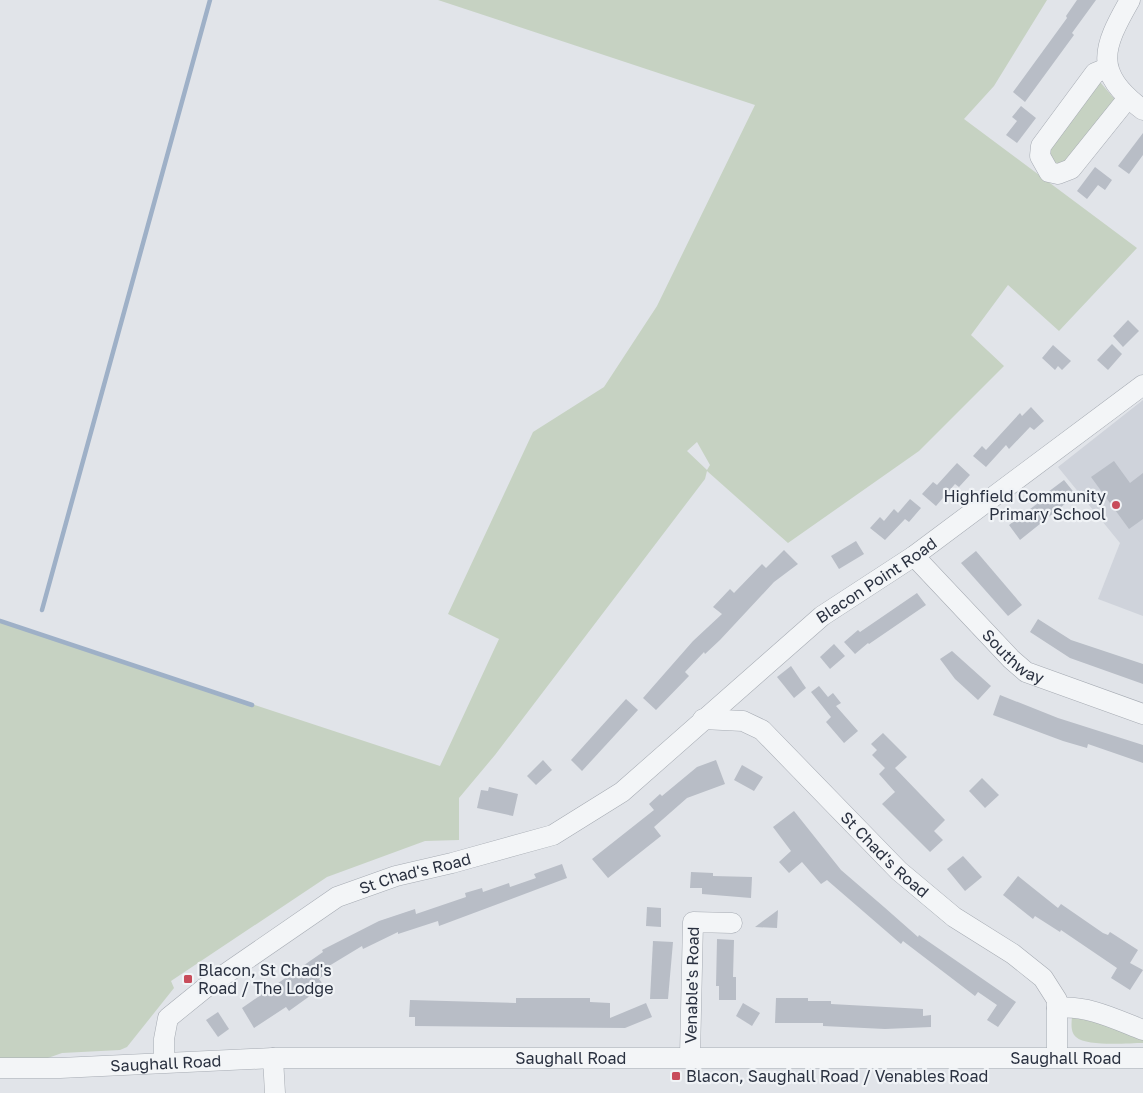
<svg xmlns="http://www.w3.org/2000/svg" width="1143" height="1093" font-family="'Golos Text',sans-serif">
  <rect width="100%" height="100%" fill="#e1e4e9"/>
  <path fill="#cfd3db" d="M1143,400V616L1098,599L1120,543L1058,467Z"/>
  <g fill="#c6d2c2" fill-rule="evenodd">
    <path d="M438,0H1047L994,86L964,119L1137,248L1059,331L1008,285L971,335L1004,366L919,451L788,543L707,471L705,479L495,755L459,798V840L425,841L327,877L171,981L174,988L127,1047L120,1050L62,1053L45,1059L0,1062V621L440,766L499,639L448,614L533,432L604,387L657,306L755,105ZM697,442L710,465L707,470L687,451Z"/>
    <path d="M1100,82L1117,102L1066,165L1055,168L1046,150Z"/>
    <path d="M1073,1010L1143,1036V1043C1128,1043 1087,1047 1076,1037C1069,1031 1072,1018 1073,1010Z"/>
  </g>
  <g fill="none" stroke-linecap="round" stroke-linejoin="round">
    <g stroke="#9eb0c7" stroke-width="4.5">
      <path d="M42,610L210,0"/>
      <path d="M0,621L252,705"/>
    </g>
  </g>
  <g fill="#b8bdc6">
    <path d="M1077,0H1096L1072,33L1074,35L1025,102L1013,92L1067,18L1066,16Z"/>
    <path d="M1021,106L1036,118L1017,143L1006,135L1017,121L1012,117Z"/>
    <path d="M1143,133V155L1129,174L1118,166Z"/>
    <path d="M1095,167L1112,180L1105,190L1098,185L1087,199L1077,191Z"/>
    <path d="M1128,320L1139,331L1123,347L1113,336Z"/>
    <path d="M1112,344L1122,354L1108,370L1097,360Z"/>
    <path d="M1053,345L1071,361L1062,370L1058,366L1055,370L1042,358Z"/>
    <path d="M1031,407L1044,421L1034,430L1030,427L1009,449L1006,445L986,467L973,456L982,446L986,450L1020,413L1022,416Z"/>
    <path d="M1114,461L1130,483L1143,473V519L1129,529L1091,477Z"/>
    <path d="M957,463L970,475L959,487L955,484L936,506L922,494L933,482L937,485Z"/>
    <path d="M1064,480L1076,495L1020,540L1009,525L1050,494L1048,492Z"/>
    <path d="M910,499L921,508L909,522L905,519L885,540L870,528L880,517L884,521L894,509L898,513Z"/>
    <path d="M856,541L864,554L839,569L831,556Z"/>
    <path d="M784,550L798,564L774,582L720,640L705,654L704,652L685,672L689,676L656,710L643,698L693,641L722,614L713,607L730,589L734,593L762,564L766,568Z"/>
    <path d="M976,551L1022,605L1008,616L961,563Z"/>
    <path d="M917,593L926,605L869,644L868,643L855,654L844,642L858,630L860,632Z"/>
    <path d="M1038,619L1071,640L1143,664V684L1070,658L1030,632Z"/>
    <path d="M834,644L845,656L830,669L820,657Z"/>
    <path d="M952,651L991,686L978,700L955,679L940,659Z"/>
    <path d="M791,666L806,688L794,698L777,677Z"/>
    <path d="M819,686L828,697L833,693L841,703L836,706L858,731L844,743L826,722L831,717L811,692Z"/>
    <path d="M1000,695L1058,718L1143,745V763L1088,744L1087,748L1063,741L993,715Z"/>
    <path d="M626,699L638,710L582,771L571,760Z"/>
    <path d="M883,733L907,757L895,768L945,820L934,831L943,840L930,852L882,804L895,792L879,774L885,768L872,755L877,750L871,744Z"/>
    <path d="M543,760L552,770L536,785L527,776Z"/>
    <path d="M716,760L725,784L687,798L654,827L661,836L608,878L592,859L654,810L649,804L660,794L662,796L697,767Z"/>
    <path d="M742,765L763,777L754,791L734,780Z"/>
    <path d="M982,778L999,795L985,808L969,791Z"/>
    <path d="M489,787L518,794L513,816L477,808L481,790L488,791Z"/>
    <path d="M794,811L841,870L884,907L918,937L919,935L1016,1002L998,1027L987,1020L997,1005L978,992L975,996L903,941L901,944L827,880L821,884L802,862L789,873L779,862L791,851L773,827Z"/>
    <path d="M963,856L982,877L965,891L947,869Z"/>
    <path d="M562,864L567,878L439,926L438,921L398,934V932L363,949L362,946L324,969L326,973L319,979L323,984L314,993L289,1011L286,1007L254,1028L242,1008L323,952L322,950L379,921L415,909L416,914L466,897L465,893L482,888L483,892L509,883L510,887L536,878L534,874Z"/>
    <path d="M691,872L713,873V876L752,877L751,898L702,894V888H690Z"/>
    <path d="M1018,876L1058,908L1061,904L1103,933L1108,935L1110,932L1138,950L1130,963L1143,970L1130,990L1111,978L1117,968L1061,930L1060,932L1035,916L1033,919L1003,895Z"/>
    <path d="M647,907L661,908V927L646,926Z"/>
    <path d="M778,910L777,928L755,927Z"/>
    <path d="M717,939L734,940L733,977H736V1000H719V986H716Z"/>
    <path d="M653,941L673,942L668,999H650Z"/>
    <path d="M516,998H590V1002L610,1003V1018L646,1003L652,1017L625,1028L415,1026V1017H409L410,1000L516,1003Z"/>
    <path d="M776,998H808V1001H831V1004L923,1009V1016L931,1015V1027L885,1029L823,1026V1023H775Z"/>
    <path d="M743,1003L760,1013L752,1026L736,1016Z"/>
    <path d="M218,1012L229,1029L218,1037L206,1020Z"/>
  </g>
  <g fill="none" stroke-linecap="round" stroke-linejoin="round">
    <defs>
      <g id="minor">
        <path d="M1130,0C1102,49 1093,72 1143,110"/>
        <path d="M1107,68L1095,73L1041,146L1040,156L1049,172L1058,174L1071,169L1128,98"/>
        <path id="s1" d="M914,556L1011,659L1026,672L1143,714"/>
        <path id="s2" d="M703,719L743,721L762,730L899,871L954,917L1013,954L1043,978L1057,1000V1057"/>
        <path d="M1057,1008C1088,1005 1115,1019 1143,1030"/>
        <path id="s3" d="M690,1056L693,922L732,923"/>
        <path d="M273,1058L275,1093"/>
        <path id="s4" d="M164,1062V1039L168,1018L205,988L337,897L396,876L452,863L553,835L622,792L822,616L914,556L1143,385"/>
        <path id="s5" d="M0,1068H60L273,1058H1143"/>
      </g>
    </defs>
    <use href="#minor" stroke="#a6abb3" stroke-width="21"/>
    <use href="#minor" stroke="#f3f5f7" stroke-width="20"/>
  </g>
  <g fill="#c84c5b" stroke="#f0f3f6" stroke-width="2">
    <circle cx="1116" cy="505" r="5"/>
    <rect x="183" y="974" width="10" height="10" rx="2.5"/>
    <rect x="671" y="1071" width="10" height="10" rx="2.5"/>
  </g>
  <g text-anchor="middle" stroke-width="4.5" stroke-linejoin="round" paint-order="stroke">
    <g font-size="16" fill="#2a3140" stroke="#f0f3f6" text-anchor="start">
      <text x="1106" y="502" text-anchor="end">Highfield Community<tspan x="1106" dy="18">Primary School</tspan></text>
      <text x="198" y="976">Blacon, St Chad's<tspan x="198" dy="18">Road / The Lodge</tspan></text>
      <text x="686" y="1082">Blacon, Saughall Road / Venables Road</text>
    </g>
    <g font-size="16" fill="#2a3140" stroke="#f0f3f6">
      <text dy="6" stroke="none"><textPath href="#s4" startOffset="890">Blacon Point Road</textPath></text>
      <text dy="6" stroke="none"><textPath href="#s1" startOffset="142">Southway</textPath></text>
      <text dy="6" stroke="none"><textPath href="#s2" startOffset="236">St Chad's Road</textPath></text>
      <text dy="6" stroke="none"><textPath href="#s4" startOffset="334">St Chad's Road</textPath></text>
      <text dy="6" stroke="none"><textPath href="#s3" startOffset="71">Venable's Road</textPath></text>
      <text dy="6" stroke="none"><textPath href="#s5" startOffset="571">Saughall Road</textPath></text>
      <text dy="6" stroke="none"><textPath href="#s5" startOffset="1066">Saughall Road</textPath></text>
      <text dy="6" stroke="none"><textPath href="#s5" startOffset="166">Saughall Road</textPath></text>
    </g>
  </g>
</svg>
